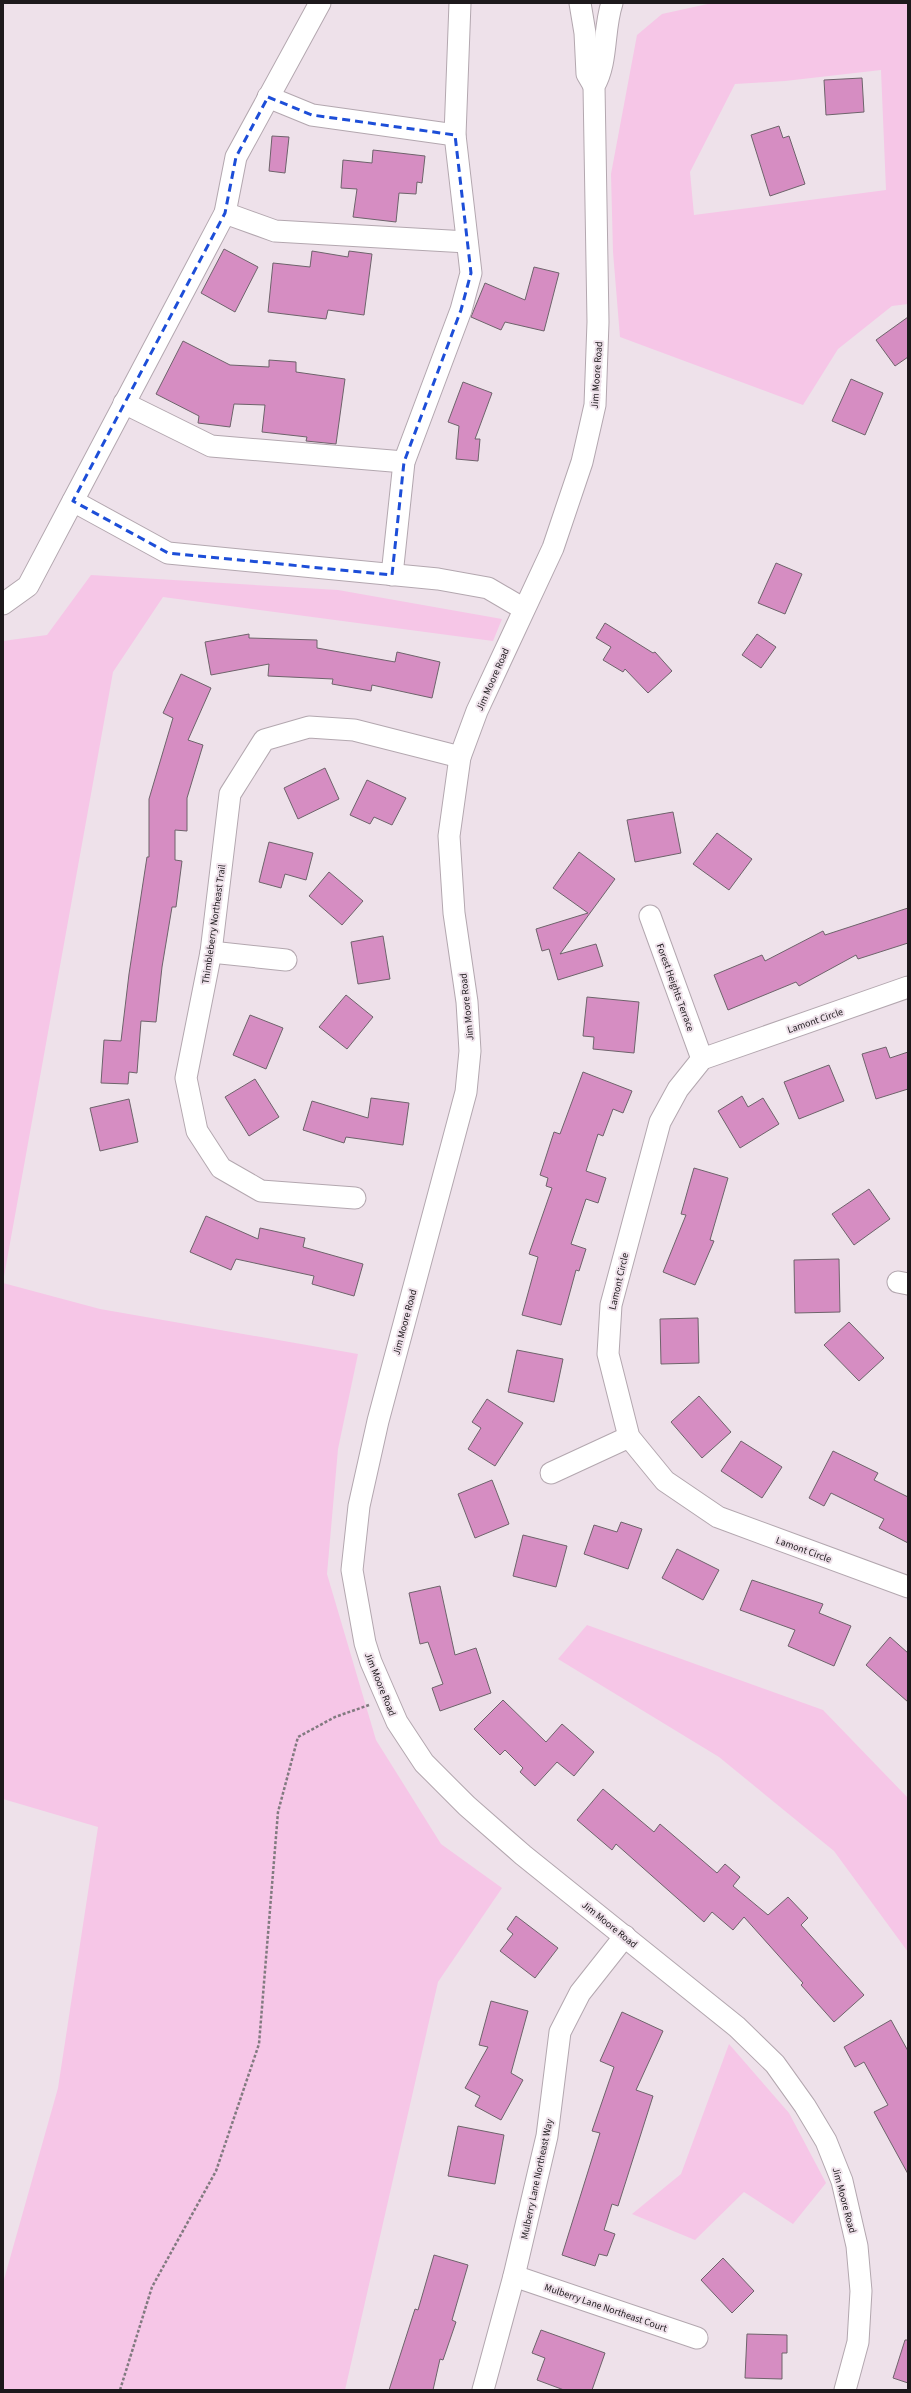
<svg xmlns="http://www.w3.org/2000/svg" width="911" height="2393" font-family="'Source Sans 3',sans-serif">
  <rect width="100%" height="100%" fill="#eee1ea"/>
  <g fill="#f6c6e7" fill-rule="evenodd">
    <path d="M712,3H908V304L892,306L838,349L803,405L620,337L613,252L611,174L637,35L662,14ZM881,70L886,190L694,215L690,172L735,84L785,81Z"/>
    <path d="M91,575L338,590L502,619L493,641L163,597L113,672L3,1282V641L47,635Z"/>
    <path d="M3,1283L100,1309L358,1354L338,1449L327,1574L376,1740L441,1844L502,1888L438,1982L345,2390H3V2283L58,2088L98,1827L3,1799Z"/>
    <path d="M587,1625L823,1710L908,1798V1952L834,1851L719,1757L558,1659Z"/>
    <path d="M729,2044L789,2113L826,2183L793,2224L744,2192L695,2240L632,2214L681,2174Z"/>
  </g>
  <g fill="#d68dc2" stroke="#6e636b">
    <path d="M862,78L864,112L826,115L824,80Z"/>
    <path d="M779,126L783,138L789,136L805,184L770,196L751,135Z"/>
    <path d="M272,136L289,137L285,173L269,171Z"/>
    <path d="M373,150L425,156L422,183L417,182L416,194L399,193L396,222L353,217L357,189L341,188L343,160L372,163Z"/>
    <path d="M224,249L258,267L235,312L201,293Z"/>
    <path d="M312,251L348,257L349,251L372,254L364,315L328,310L326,319L268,312L273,263L310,267Z"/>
    <path d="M534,267L559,273L544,331L505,322L501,330L471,317L485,283L525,300Z"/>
    <path d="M908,317V357L895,366L876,340Z"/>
    <path d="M183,341L230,365L269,367V360L296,362V372L345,379L336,444L306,441L307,437L262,432L265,405L234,404L230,427L198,423L199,416L156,394Z"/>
    <path d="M851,379L883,393L865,435L832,421Z"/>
    <path d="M463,382L492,393L475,439H480L478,461L456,459L459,426L448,422Z"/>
    <path d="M776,563L802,574L785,614L758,603Z"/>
    <path d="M605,623L653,653L655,652L672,671L648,693L625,669L623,672L603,660L611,647L596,638Z"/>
    <path d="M249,634V638L317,640V648L395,662L397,652L440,662L432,698L372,685L371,691L332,684L333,679L268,676L269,664L211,675L205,642Z"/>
    <path d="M757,634L776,647L761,668L742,655Z"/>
    <path d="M181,674L211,688L188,740L203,745L187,798V831L175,830V860L182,861L176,907H172L162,967L156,1022L141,1021L137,1073L129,1072L128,1084L101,1083L104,1040L121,1041L129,974L147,857H149V799L173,718L163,713Z"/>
    <path d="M325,768L339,799L298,819L284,788Z"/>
    <path d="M367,780L406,798L392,825L374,817L370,824L350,815Z"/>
    <path d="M673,812L681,853L635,862L627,820Z"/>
    <path d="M717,833L752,859L729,890L693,864Z"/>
    <path d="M269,842L313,853L306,880L285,874L281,888L259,882Z"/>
    <path d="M579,852L615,879L560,954L596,944L603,966L558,980L549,949L542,951L536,929L588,913L553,888Z"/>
    <path d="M329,872L363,901L342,925L309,896Z"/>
    <path d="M908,908V943L858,959L856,955L799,986L796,982L728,1010L714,975L762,955L765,961L823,931L825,935Z"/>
    <path d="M383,936L390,979L358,984L351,942Z"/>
    <path d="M346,995L373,1017L347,1049L319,1027Z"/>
    <path d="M587,997L639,1002L634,1053L593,1049L594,1037L583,1036Z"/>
    <path d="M250,1015L283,1028L266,1069L233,1055Z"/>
    <path d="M886,1047L890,1058L908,1052V1089L876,1099L862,1054Z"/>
    <path d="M829,1065L844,1101L799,1119L784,1082Z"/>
    <path d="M583,1072L632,1091L623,1113L613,1109L603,1136L598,1134L586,1171L606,1178L598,1203L586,1199L571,1244L586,1249L579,1271L576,1270L561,1325L522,1315L538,1257L529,1254L552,1188L546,1186L548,1178L540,1175L554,1132L560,1134Z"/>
    <path d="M255,1079L279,1117L249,1136L225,1097Z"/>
    <path d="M742,1096L748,1107L763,1098L779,1124L740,1148L718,1111Z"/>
    <path d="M371,1098L409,1103L403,1145L346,1137L344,1143L303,1130L312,1101L368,1118Z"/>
    <path d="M129,1099L138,1142L100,1151L90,1108Z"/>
    <path d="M694,1168L728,1178L710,1240L714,1241L695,1285L663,1272L686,1215L681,1214Z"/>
    <path d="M869,1189L890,1219L854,1245L832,1214Z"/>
    <path d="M206,1216L258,1239L260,1228L305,1238L303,1247L363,1264L354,1296L312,1284L314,1276L236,1259L231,1270L190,1252Z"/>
    <path d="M839,1259L840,1312L795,1313L794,1260Z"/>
    <path d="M698,1318L699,1363L661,1364L660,1319Z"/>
    <path d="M849,1322L884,1358L859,1381L824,1345Z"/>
    <path d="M517,1350L563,1359L554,1402L508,1392Z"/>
    <path d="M699,1396L731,1432L702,1458L671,1422Z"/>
    <path d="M487,1399L523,1423L495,1466L468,1449L481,1428L472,1422Z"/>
    <path d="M741,1441L782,1467L762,1498L721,1471Z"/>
    <path d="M833,1451L878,1473L874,1480L908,1497V1543L879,1528L884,1519L831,1493L824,1506L809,1498Z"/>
    <path d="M492,1480L509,1524L475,1538L458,1494Z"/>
    <path d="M621,1522L642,1529L628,1569L584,1554L594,1525L617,1532Z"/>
    <path d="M523,1535L567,1546L556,1587L513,1576Z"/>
    <path d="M677,1549L719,1570L703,1600L662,1578Z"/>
    <path d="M752,1580L823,1604L819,1613L851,1626L834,1666L788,1646L795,1630L740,1610Z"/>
    <path d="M440,1586L455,1655L476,1648L491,1693L440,1711L432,1688L443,1684L428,1642L420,1644L409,1593Z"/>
    <path d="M890,1637L908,1653V1702L866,1665Z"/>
    <path d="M503,1700L546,1742L562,1724L594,1752L574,1776L557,1762L535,1786L520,1772L523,1768L505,1750L500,1755L474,1729Z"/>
    <path d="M603,1789L654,1832L660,1824L717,1873L725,1864L740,1877L733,1886L768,1915L788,1897L808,1918L801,1925L864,1995L834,2022L801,1985L803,1983L744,1917L733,1930L712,1912L704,1922L616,1844L612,1850L577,1820Z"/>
    <path d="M516,1916L558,1948L535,1978L500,1951L513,1934L507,1929Z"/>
    <path d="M491,2001L528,2011L511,2073L523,2080L501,2120L475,2106L480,2096L465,2088L488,2047L479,2045Z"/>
    <path d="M622,2012L663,2031L636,2090L653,2096L618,2206L612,2204L604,2230L615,2234L607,2256L599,2254L595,2266L562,2255L600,2133L592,2131L614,2067L600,2061Z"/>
    <path d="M891,2020L908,2051V2174L874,2112L888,2105L864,2062L855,2067L844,2047Z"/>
    <path d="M458,2126L504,2135L495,2184L448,2176Z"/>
    <path d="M434,2255L468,2265L452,2320L456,2322L443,2360L440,2359L433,2390H389L415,2309L418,2310Z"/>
    <path d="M723,2258L754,2291L732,2313L701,2280Z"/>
    <path d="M541,2330L605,2353L592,2390H564L537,2380L545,2358L532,2353Z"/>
    <path d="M747,2334L787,2335V2353H782V2379L745,2378Z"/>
    <path d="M905,2340H908V2383L893,2378Z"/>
  </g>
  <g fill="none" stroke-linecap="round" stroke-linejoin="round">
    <defs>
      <g id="minor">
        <path d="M580,3L585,33L587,74L594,86"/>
        <path d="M612,3C603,30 608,62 594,86L598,322L595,405L582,462L553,548L477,711L460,757L449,836L454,913L467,1002L470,1051L466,1092L378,1421L359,1506L352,1570L365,1643L371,1662L397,1722L424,1763L467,1806L523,1855L737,2027L775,2064L805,2106L826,2141L842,2181L857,2246L861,2291L858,2342L845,2390"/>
        <path d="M268,97L312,115L455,135"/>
        <path d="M225,213L275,231L467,242"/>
        <path d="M124,403L211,446L404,462"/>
        <path d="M73,501L168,553L438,579L488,588L524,609"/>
        <path d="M392,575L404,462L461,310L471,273L455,135L460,3"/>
        <path d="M3,604L28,586L225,213L236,157L320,3"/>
        <path d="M650,916L702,1059"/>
        <path d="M211,952L286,960"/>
        <path d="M908,987L702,1059L678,1089L660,1122L611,1305L608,1354L629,1437L665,1481L718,1517L908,1587"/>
        <path d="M355,1198L261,1191L221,1168L197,1131L186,1078L211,952L230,794L264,740L309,727L354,730L460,757"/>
        <path d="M898,1282L908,1284"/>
        <path d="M551,1473L629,1437"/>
        <path d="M514,2276L697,2338"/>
        <path d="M483,2390L514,2276L547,2136L560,2032L580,1993L625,1936"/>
      </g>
    </defs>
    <use href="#minor" stroke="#b3a7af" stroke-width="23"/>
    <path stroke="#827a80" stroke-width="2.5" stroke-dasharray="3 2" stroke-linecap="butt" d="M120,2390L152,2287L216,2171L259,2044L278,1812L298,1737L335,1717L369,1705"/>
    <use href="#minor" stroke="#fff" stroke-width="21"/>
  </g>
  <path fill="none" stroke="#1d4ed8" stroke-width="3" stroke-dasharray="8 5" stroke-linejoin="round" d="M268,97L312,115L455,135L471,273L461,310L404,462L392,575L168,553L73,501L225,213L236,157Z"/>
  <g text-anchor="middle" stroke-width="4" stroke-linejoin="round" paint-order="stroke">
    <g font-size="10" fill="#1d191c" stroke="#eee1ea">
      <text transform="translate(596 375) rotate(-86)" y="4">Jim Moore Road</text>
      <text transform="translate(492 679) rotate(-66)" y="4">Jim Moore Road</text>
      <text transform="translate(213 924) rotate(-82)" y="4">Thimbleberry Northeast Trail</text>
      <text transform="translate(676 987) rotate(70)" y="4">Forest Heights Terrace</text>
      <text transform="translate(466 1007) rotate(-96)" y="4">Jim Moore Road</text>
      <text transform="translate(815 1020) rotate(-19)" y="4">Lamont Circle</text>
      <text transform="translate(618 1281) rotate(-77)" y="4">Lamont Circle</text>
      <text transform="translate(404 1322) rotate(-75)" y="4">Jim Moore Road</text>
      <text transform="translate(804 1549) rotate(20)" y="4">Lamont Circle</text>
      <text transform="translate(381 1684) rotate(68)" y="4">Jim Moore Road</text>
      <text transform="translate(610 1924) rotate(39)" y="4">Jim Moore Road</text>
      <text transform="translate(536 2179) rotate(-78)" y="4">Mulberry Lane Northeast Way</text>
      <text transform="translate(845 2200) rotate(75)" y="4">Jim Moore Road</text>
      <text transform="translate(606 2307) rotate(19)" y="4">Mulberry Lane Northeast Court</text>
    </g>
  </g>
  <rect width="911" height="2393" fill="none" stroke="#1d191c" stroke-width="8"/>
</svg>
